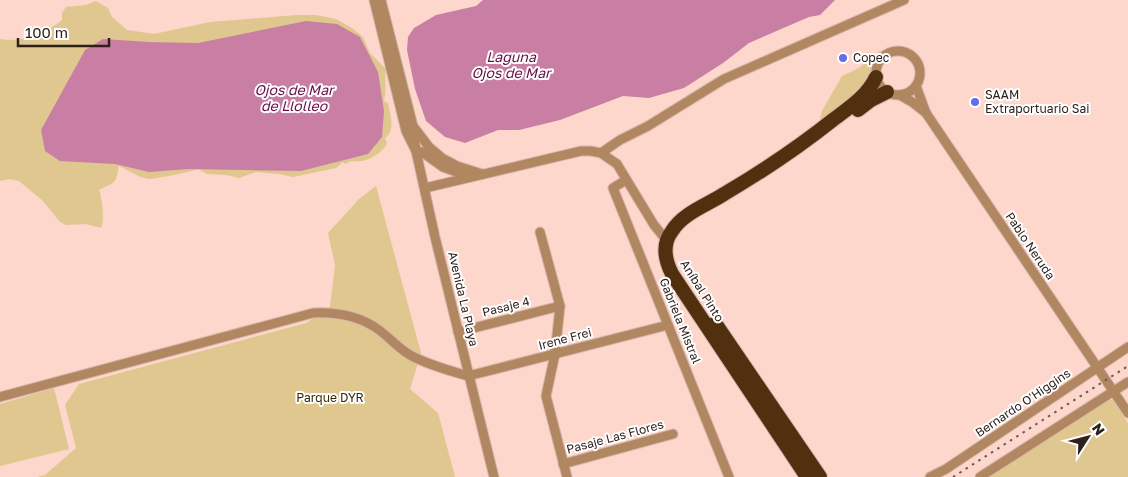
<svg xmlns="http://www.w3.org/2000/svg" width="1128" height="477" font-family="'Golos Text',sans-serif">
  <rect width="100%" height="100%" fill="#fdd7cb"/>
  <g fill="#dfc78f">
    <path d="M96,1L108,8L112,17L127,30L154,34L210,22L297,15H316L336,19L352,28L363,37L370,53L386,69C384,80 387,89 384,101L388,103C390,114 396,130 385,138L387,144C382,152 372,159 362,161C356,162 351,160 345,164L343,162L336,168L293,177L279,174L256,172L239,178L226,175L207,174L198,169C194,171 151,180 148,179C138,177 128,170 119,166L116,179L113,183L99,190C102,198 105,221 101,228L86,224L66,225L60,222L42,200L19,181L10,179L0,181V39C22,43 45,34 62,20V13L66,7L86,5Z"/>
    <path d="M881,50C877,59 876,68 872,76C862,98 836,111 818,126L822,111L842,76L859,68Z"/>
    <path d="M376,186L421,353L410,389L438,413L455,477H37L45,475L76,448L65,405L79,384L306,323L330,307L335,265L328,233L359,199Z"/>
    <path d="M54,388L69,449L0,466V404Z"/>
    <path d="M1110,400H1113L1128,423V477H988Z"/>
  </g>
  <g fill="#c97fa3">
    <path d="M483,0H835L820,15L809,17L749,43L723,63L684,88L649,98L623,96L560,120L519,130H498L465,143L445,137L426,121L415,89L407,50L408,37L414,28L436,15L476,6Z"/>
    <path d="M306,21L337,24L360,37L378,72L384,111L382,137L368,154L301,171L189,169L149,172L115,164L60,161L45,151L41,130L85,50L103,39L149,42L198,43Z"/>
  </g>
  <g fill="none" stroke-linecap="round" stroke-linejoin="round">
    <defs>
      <g id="minor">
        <path d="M374,0L406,131L416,151L422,152L443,167L470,177"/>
        <path d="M381,0L413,126L429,147L442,158L457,166L482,174"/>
        <circle cx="898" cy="73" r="22"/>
        <path d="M916,86L926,113"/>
        <path d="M900,95L912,102L926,113L1128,413"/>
        <path d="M413,126L416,151L435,237L494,477"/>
        <path d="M601,153L620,140L648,126L724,79L904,0"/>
        <path d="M626,180L613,188L729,477"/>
        <path d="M425,188L581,151H591L601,153L617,164L654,225L667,241"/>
        <path d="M540,232L560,306L555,354L546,396L567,477"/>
        <path d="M458,332L560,306"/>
        <path d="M0,397L313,313C336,312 360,316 379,330C390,338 398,348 410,355C428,365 448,370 468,376L668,325"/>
        <path d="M563,464L673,434"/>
        <path d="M930,477L946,469L1128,347"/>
        <path d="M980,477L1128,382"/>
      </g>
      <g id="highway">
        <path d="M858,110L871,100L887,92"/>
        <path d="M715,323L820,477"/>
        <path d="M807,477L672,274C665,260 662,244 672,231C683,213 707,205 724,194C763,171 799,147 834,119C850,107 867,96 876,77"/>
      </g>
    </defs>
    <use href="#minor" stroke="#d8b6ac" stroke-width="11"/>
    <use href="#highway" stroke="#d8b6ac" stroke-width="16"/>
    <use href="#minor" stroke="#b18761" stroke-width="9"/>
    <use href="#highway" stroke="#50300f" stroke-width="14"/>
    <path stroke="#6d5851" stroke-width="2" stroke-dasharray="2.5 5" stroke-linecap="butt" d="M953,477L1128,366"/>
  </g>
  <g fill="#636ee7" stroke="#fff" stroke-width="2">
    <circle cx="843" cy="58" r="5"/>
    <circle cx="975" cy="102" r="5"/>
  </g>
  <g text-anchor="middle" stroke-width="4" stroke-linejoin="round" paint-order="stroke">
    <g font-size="12" fill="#2e211c" stroke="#fff" text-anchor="start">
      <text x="853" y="62">Copec</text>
      <text x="985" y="99">SAAM<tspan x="985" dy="14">Extraportuario Sai</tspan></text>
    </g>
    <g font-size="12" fill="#2e211c" stroke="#fff">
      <text transform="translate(1030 246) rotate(56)" y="4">Pablo Neruda</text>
      <text transform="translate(702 291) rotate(58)" y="4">Aníbal Pinto</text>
      <text transform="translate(463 299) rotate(77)" y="4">Avenida La Playa</text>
      <text transform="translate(506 307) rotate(-14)" y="4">Pasaje 4</text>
      <text transform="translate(680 321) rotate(68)" y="4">Gabriela Mistral</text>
      <text transform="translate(565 339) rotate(-15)" y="4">Irene Frei</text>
      <text transform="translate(1023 403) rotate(-34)" y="4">Bernardo O'Higgins</text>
      <text transform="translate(615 437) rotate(-15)" y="4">Pasaje Las Flores</text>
    </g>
    <g font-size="12" fill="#362905" stroke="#fff">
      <text x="330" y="402">Parque DYR</text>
    </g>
    <g font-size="14" font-style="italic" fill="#680e45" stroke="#fff">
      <text x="511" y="62">Laguna<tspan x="511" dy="16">Ojos de Mar</tspan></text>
      <text x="294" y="95">Ojos de Mar<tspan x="294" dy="16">de Llolleo</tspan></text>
    </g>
  </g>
  <g transform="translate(1088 437) rotate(54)" stroke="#ffffff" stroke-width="4" paint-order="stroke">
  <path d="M0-4L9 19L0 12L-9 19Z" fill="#2e211c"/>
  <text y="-8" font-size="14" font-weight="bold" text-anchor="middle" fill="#2e211c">N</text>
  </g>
  <path d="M18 38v8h91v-8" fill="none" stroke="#2e211c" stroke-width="2.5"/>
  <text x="25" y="38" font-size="15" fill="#2e211c" stroke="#ffffff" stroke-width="4" paint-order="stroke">100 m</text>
</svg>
